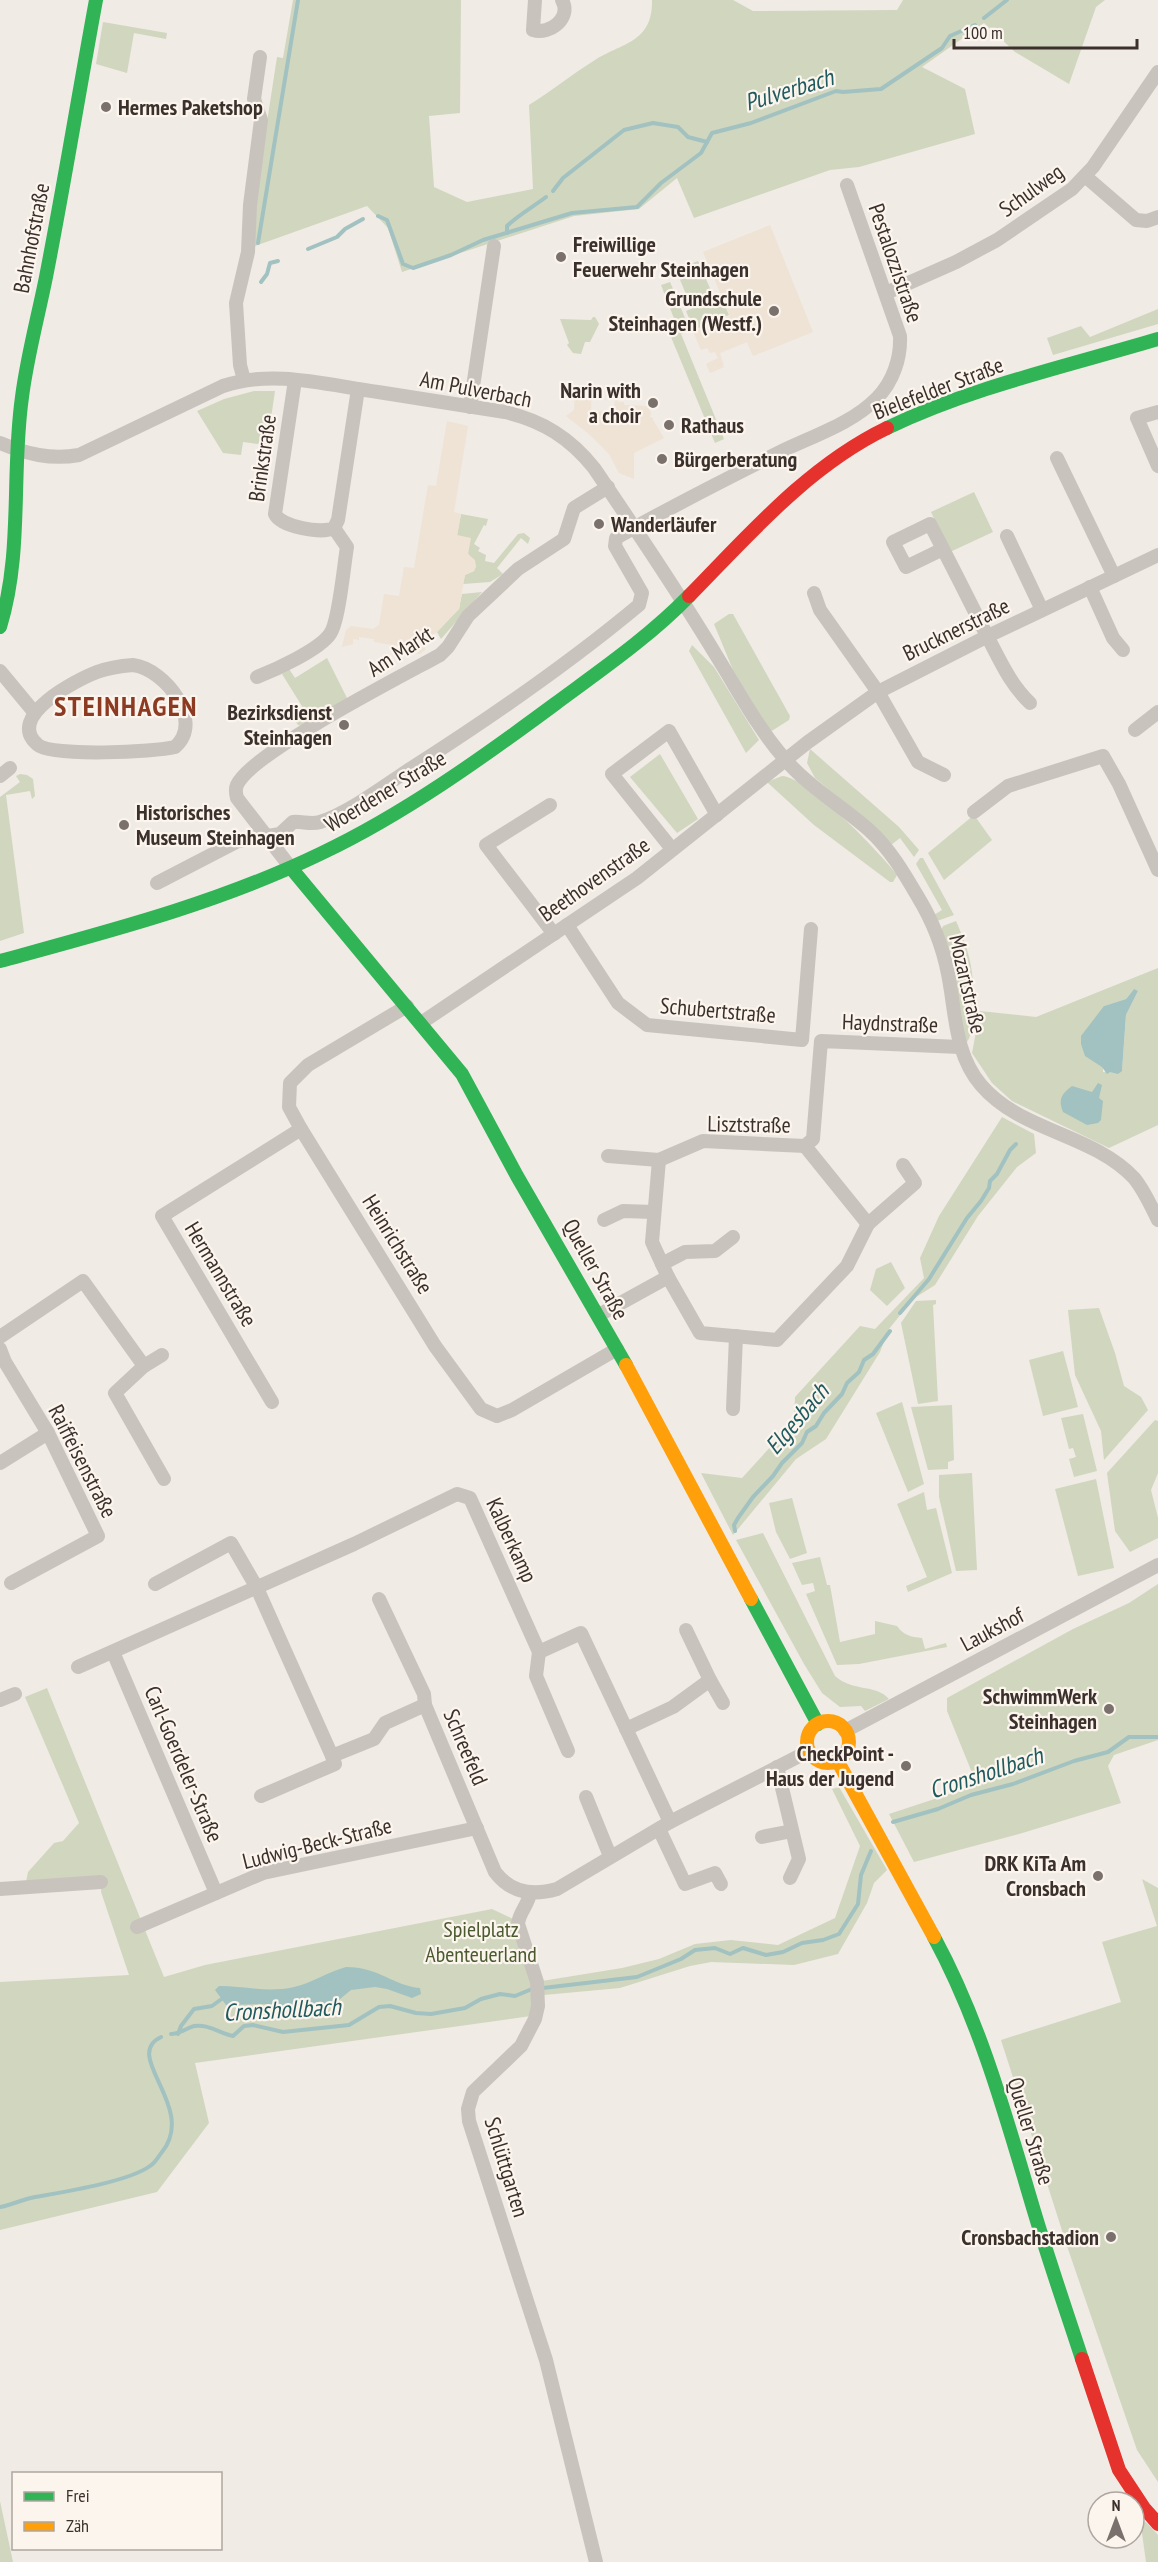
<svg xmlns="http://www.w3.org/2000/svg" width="1158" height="2562" font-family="'PT Sans Narrow',sans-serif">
  <rect width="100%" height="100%" fill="#f0ebe5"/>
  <g fill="#d1d6bf" fill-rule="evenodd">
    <path d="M293,0H461L460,113L429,116L434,187L467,202L533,189L529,105C552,91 572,74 595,60C621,43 653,43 652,0H733L753,11L897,10L903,0H1105L1096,7L1069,84L1015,52L984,23L922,67L965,89L975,134L859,167L830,170L694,218L677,178L639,209L574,216L402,272L388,228L367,206L255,246V200L277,57L283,58Z"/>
    <path d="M103,22L167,33L166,39L134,33L127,73L96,64Z"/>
    <path d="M698,261L713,295L690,304L676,270Z"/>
    <path d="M670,282L690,330L681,334L724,439L715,443L666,325L675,321L661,285Z"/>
    <path d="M721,296L729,315L694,330L686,311Z"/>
    <path d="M1158,309V324L1053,355L1047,338L1081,326L1090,337Z"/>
    <path d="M593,317H595L599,324L590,342H585L581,354L573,353L567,345L569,343L560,319L591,320Z"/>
    <path d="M254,391H275L267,445L243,442L241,455L223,453L197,411L224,399Z"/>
    <path d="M974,492L993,532L950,552L931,512Z"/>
    <path d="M461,514L488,519L486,526L484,525L474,544L480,548L478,551L486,555L485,561L494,563L518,534L524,533L530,538L528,544L521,538L497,568L503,574L490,582L463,584L465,575L474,571L476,566L457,536Z"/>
    <path d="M482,592L441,639L437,632L459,609L462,594Z"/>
    <path d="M729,614H733L790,716L789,720L770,732L733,670L714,624Z"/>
    <path d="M692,645L714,667L759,740L746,753L689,651Z"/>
    <path d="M327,658L348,700L302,726L298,725L294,719L305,711L282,674L289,669L295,678Z"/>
    <path d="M810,749L899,827L919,850L914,857L900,838L891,845L875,828L815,778L807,763Z"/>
    <path d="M660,754L698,819L677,833L630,777Z"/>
    <path d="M20,774L27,775L33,779L35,796L32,799L30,791L6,795L24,933L0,941V797L20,782L16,776Z"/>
    <path d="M782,776C808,777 880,853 897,875L893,882H890L814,825L767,782Z"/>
    <path d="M974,815L992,840L944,880L928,853Z"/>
    <path d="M920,858H923L954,915L937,921L934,915L942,910L916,864Z"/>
    <path d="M956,921C961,933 966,944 969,957C974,975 979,1032 965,1044L941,931L943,926Z"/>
    <path d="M1158,968V1125L1109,1148L1012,1101L992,1083L972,1053L980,1011L1036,1017ZM1133,990L1138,991L1126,1015L1122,1071L1103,1072L1104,1006L1126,999Z"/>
    <path d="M1002,1117L1034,1134L1036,1153L1017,1167L978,1216L935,1285L913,1299L889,1329L880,1352L826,1439L796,1459L733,1535L701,1473L742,1478L794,1421L795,1397L860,1326L875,1329L924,1278L920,1258L939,1216Z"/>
    <path d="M891,1262L905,1288L887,1306L870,1290L876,1269Z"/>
    <path d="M936,1300V1304L933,1305L938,1401L918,1404L901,1323L916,1301Z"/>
    <path d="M1099,1308L1115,1353L1124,1386L1141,1397L1148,1410L1104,1460L1101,1431L1075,1375L1068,1310Z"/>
    <path d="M1063,1351L1078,1407L1043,1416L1029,1360Z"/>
    <path d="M902,1402L924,1484L908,1492L876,1413Z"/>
    <path d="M952,1405L954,1460L948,1462V1469L928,1470L911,1407Z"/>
    <path d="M1083,1414L1097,1471L1074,1477L1069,1459L1076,1457L1073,1448L1069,1449L1061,1418Z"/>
    <path d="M1155,1420L1158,1421V1473L1151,1490L1158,1518V1538L1130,1552L1115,1531L1107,1473Z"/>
    <path d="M972,1473L977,1570L956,1571L939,1497V1475Z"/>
    <path d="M1096,1479L1114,1568L1078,1576L1055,1489Z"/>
    <path d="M924,1492L927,1510L936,1508L952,1573L908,1592L906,1586L927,1577L897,1504Z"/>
    <path d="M792,1498L807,1553L790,1559L776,1532L769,1503Z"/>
    <path d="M763,1533L835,1676C853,1692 876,1684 889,1699L865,1711L861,1706L840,1707L822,1693L804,1664L736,1540Z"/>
    <path d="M820,1557L827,1585H830L840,1642L875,1634V1621L897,1626C903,1635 911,1637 922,1638L925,1649L946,1643L947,1647L859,1664L837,1665L806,1594L815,1591L813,1583L802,1585L792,1563Z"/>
    <path d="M1158,1584V1740L1114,1755L1108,1766L1121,1803L1019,1834L914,1862L889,1814L977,1785L947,1711V1698L1073,1629L1129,1603Z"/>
    <path d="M47,1688L164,1977L205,1965L492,1909L513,1919C523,1951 535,1982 531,2016L195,2063L209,2123L157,2192L0,2230V1982L129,1975L101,1892L102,1877L26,1882L28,1872L54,1843L63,1841L79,1823L25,1697Z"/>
    <path d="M839,1787L887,1870L874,1883L867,1903L838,1954L794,1965L711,1962L690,1966L620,1988L544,1995L542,1981L622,1968L659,1959L695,1944L731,1940L778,1945L835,1918L860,1846L832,1789Z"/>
    <path d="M1142,1879L1158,1888V2482L1137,2450L1067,2246L1001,2040L1121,2002L1102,1942L1157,1926Z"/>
    <path d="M0,2501L13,2562H0Z"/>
    <path d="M1140,2519L1147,2523L1158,2535V2562H1146Z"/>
  </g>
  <g fill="#eee3d5">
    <path d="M770,225L813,332L753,356L747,342L720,353L724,367L710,373L706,364L718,358L715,352L710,353L707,348L701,350L693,331L730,316L703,252Z"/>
    <path d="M575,385L592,386L591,411L614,413L615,398H618V402H624V405L647,406L651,413L650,417L653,418V420L664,438L634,453V479L619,473L609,454L589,434L566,416L574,410Z"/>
    <path d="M447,421L468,426L454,512L461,514L457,535L471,538L468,554L475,560L476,566L474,571L465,575L459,609L437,632L426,639L425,650L420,654L412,653L406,647L374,642V639L359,637V640L353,639V644L342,647L346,630L351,626L373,629L379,625L384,594L399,596L404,567L414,568L428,485L436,486Z"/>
  </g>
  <g fill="#a1c2c1">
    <path d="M1134,989L1138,991L1126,1015L1122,1071L1118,1074L1110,1072L1107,1074L1102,1067L1085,1056L1081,1044V1036L1104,1006L1126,999Z"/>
    <path d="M1098,1083L1102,1085L1099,1098L1103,1101L1101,1120L1098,1123L1087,1125L1063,1112C1058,1100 1061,1094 1072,1086L1092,1092Z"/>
    <path d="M346,1967C379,1967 394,1986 420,1988L421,1994L412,1998L387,1989L375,1987L351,1990L334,2004L296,2012L285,2010L268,2004L226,2005L215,1990L219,1986C245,1986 268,1993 294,1987C312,1983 327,1972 346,1967Z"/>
  </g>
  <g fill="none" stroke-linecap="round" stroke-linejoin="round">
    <g stroke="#a1c2c1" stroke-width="4">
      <path d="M984,18L1007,0"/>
      <path d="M553,191L563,178L624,130L653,123L678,127L688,137L707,142"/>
      <path d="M378,216L387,220L403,264L413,268L451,255L483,240L572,213L637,207L661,183L701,153L712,133L751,123L836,91L843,92L881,89L942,48L950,36L975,25"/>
      <path d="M507,233V226C518,215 533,207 546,197"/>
      <path d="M258,243L298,0"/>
      <path d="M308,249L337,237L345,229L363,219"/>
      <path d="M261,282L267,274L270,263L278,261"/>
      <path d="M900,1313L929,1279L967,1218L981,1201L989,1188L990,1181L997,1174L1010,1150L1016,1144"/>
      <path d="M735,1531L734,1525L738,1518L753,1497L773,1476L782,1463L802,1443L807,1432L816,1426L824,1413L842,1394L847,1383L859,1372L864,1360L873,1354L890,1331"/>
      <path d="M893,1822L938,1809L971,1795L1013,1784L1074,1761L1108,1752L1129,1737H1158"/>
      <path d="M543,1988L637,1977L681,1959L695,1950L715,1948L730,1954L743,1948L766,1955L783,1952L802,1943L823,1940L839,1934L858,1904L861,1875L871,1851"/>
      <path d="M171,2034C180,2034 186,2028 194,2026C209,2024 219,2033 233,2036L244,2026L253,2025L283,2032L349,2025L379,2007L390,2006L416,2013L431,2014L465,2008L481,1999L500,1994L515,1996L532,1989"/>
      <path d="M178,2034L181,2026L194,2009L212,2006L223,1998"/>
      <path d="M0,2207C12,2205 23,2199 35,2197C63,2192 128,2182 150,2166C155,2163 158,2157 162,2152C198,2107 121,2056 161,2037"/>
    </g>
    <g stroke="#c9c3be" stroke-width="14">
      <path d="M535,0L533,30C550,35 572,18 562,0"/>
      <path d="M1085,176L1136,220L1147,221L1158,217"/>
      <path d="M886,293L956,262L997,240L1072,189L1093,167L1158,72"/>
      <path d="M244,380L240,365L236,303L248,252L250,205L261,120L254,99L260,57"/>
      <path d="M295,380L275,514C281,527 322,534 334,528L338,520L358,389"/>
      <path d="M470,407L494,246"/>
      <path d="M1158,412L1137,418L1158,466"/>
      <path d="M0,443C26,454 51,460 79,455L223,386C273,369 327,385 378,392C420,399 463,405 505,412C543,421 570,438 594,468C637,531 680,595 719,660C740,694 758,728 784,758C807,786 842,806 869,830C890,849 904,873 918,897C932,920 943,948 948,974C956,1013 954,1053 981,1085C1021,1132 1091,1133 1134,1178C1144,1190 1151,1206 1158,1220"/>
      <path d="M1057,458L1114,576"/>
      <path d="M1007,536L1042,610"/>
      <path d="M943,549L906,567L893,542L930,524C949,560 967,596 985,632C999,658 1009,683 1030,703"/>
      <path d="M1090,587L1113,638L1123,650"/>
      <path d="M814,593L820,610L878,692L918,762L944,775"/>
      <path d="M133,665C165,669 205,721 175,747C155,752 52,757 38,745C4,717 76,680 97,672C108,668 120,666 133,665Z"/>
      <path d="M0,671L34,712"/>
      <path d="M257,677C275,670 319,650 330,634C339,622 344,564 347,547L334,528"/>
      <path d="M1135,730L1158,712"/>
      <path d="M0,776L10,768"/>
      <path d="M550,805L486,845L554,934"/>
      <path d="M974,812L1008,786L1103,756L1119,784L1158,870"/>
      <path d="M672,849L612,774L669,731L717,815"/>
      <path d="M291,868L237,798C236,794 235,789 237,785C251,753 402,676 440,655L448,647L468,616L518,569L564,539L574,508L608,487"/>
      <path d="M157,883L238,841L280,834L293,822C302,821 311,825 320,822C348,813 383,787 407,771C487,720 566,666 639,605L642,593L615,546L616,538C670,507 726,479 782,451C813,436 853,423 877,398C893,382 901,358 900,336L847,185"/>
      <path d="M567,925L618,1003L647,1025L802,1040L811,929"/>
      <path d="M407,1006L308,1065L290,1083L289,1107L301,1129L435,1346L481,1409L497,1416L512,1410L617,1349"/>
      <path d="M421,1023L637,878L808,742L878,692L988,636L1158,555"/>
      <path d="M608,1156L659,1160L703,1141L805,1146"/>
      <path d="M659,1160L652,1242L668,1277"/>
      <path d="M903,1165L915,1183L868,1224L805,1146L813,1139L821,1041L960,1047"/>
      <path d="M604,1220L623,1211L654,1212"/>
      <path d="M662,1264L685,1252L715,1251L733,1237"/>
      <path d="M599,1315L668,1277L700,1333L777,1340L847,1266L868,1224"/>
      <path d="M0,1337L83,1281L144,1366L115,1393L164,1479"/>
      <path d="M0,1349L5,1362L48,1433L98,1536L11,1583"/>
      <path d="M144,1366L162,1355"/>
      <path d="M272,1402L162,1216L301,1129"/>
      <path d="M733,1409L736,1336"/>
      <path d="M0,1463L48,1433"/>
      <path d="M155,1584L231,1543L257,1588L332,1756L374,1739L385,1723L425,1705"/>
      <path d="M379,1599L424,1694L425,1705L495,1872C511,1893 533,1896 557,1889L670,1822L809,1751"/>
      <path d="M113,1652L216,1893"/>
      <path d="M539,1652L536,1676L568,1751"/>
      <path d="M78,1667L354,1544L457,1494L470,1498L539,1652L581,1633L670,1822"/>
      <path d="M710,1680L723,1703"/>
      <path d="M0,1700L15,1694"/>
      <path d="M626,1729L673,1707L710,1680L686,1630"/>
      <path d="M845,1731L1158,1565"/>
      <path d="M777,1767L799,1859L790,1878"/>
      <path d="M261,1796L335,1764L332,1756"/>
      <path d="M586,1797L610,1856"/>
      <path d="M659,1829L685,1884L715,1873L721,1884"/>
      <path d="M762,1837L792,1831"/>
      <path d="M0,1889L101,1882"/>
      <path d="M530,1893C528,1906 519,1912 518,1924L537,1982L538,2006L535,2019L521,2046L473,2092L468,2109L469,2121L546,2360L596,2562"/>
      <path d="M137,1927L263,1873L477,1828"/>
    </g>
    <g stroke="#30b455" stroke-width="14">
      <path d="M887,428C972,387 1068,366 1158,339"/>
      <path d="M0,627C23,552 11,474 22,397C27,357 38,317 46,277C64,185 79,92 96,0"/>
      <path d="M291,868L462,1074L517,1176L626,1365"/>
      <path d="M0,961C110,931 219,903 322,853C404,814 482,758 555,704C601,670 649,637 689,596"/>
      <path d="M751,1599L818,1724"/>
      <path d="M934,1937C981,2024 1006,2117 1034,2211C1049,2261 1066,2310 1082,2359"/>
    </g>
    <g stroke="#ff9f0a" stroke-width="14">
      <path d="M626,1365L751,1599"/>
      <circle cx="828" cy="1742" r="21"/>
      <path d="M837,1760L934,1937"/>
    </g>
    <g stroke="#e5322d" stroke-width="14">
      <path d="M689,596C749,535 808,466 887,428"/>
      <path d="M1082,2359L1119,2470L1144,2508L1158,2524"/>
    </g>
  </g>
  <g fill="#7a716c" stroke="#fbf5ee" stroke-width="2">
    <circle cx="106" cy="107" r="6"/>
    <circle cx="561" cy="257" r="6"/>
    <circle cx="774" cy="311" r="6"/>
    <circle cx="653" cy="403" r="6"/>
    <circle cx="669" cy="425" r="6"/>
    <circle cx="662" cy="459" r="6"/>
    <circle cx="599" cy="524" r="6"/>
    <circle cx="344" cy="725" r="6"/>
    <circle cx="124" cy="825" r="6"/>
    <circle cx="1109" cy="1709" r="6"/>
    <circle cx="906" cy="1766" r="6"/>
    <circle cx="1098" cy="1876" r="6"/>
    <circle cx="1111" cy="2237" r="6"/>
  </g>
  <g text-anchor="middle" stroke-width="4.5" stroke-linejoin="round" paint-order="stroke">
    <g font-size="22" font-weight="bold" fill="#3b302b" stroke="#fbf5ee" text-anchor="end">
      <text x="118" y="115" text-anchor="start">Hermes Paketshop</text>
      <text x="573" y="252" text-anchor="start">Freiwillige<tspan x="573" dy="25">Feuerwehr Steinhagen</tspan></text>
      <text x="762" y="306">Grundschule<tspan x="762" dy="25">Steinhagen (Westf.)</tspan></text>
      <text x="641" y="398">Narin with<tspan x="641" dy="25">a choir</tspan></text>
      <text x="681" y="433" text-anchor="start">Rathaus</text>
      <text x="674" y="467" text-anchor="start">Bürgerberatung</text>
      <text x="611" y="532" text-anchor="start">Wanderläufer</text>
      <text x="332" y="720">Bezirksdienst<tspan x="332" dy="25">Steinhagen</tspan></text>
      <text x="136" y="820" text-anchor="start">Historisches<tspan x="136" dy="25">Museum Steinhagen</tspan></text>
      <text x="1097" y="1704">SchwimmWerk<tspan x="1097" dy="25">Steinhagen</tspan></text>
      <text x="894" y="1761">CheckPoint -<tspan x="894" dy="25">Haus der Jugend</tspan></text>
      <text x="1086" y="1871">DRK KiTa Am<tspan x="1086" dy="25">Cronsbach</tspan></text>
      <text x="1099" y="2245">Cronsbachstadion</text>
    </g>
    <g font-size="22" fill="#3b302b" stroke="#fbf5ee">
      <text transform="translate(1031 190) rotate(-36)" y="8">Schulweg</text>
      <text transform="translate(31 238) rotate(-79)" y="8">Bahnhofstraße</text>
      <text transform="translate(896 263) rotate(71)" y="8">Pestalozzistraße</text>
      <text transform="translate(938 388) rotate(-21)" y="8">Bielefelder Straße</text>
      <text transform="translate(476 389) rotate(11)" y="8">Am Pulverbach</text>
      <text transform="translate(262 458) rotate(-82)" y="8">Brinkstraße</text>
      <text transform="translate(956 629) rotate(-26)" y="8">Brucknerstraße</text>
      <text transform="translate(400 651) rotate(-33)" y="8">Am Markt</text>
      <text transform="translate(385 791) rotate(-31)" y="8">Woerdener Straße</text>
      <text transform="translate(594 879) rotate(-35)" y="8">Beethovenstraße</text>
      <text transform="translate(968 984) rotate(77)" y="8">Mozartstraße</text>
      <text transform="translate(718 1010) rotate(5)" y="8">Schubertstraße</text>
      <text transform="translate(890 1023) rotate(2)" y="8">Haydnstraße</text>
      <text transform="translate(749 1124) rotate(1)" y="8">Lisztstraße</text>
      <text transform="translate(398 1244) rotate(58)" y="8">Heinrichstraße</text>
      <text transform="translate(596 1269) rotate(61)" y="8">Queller Straße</text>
      <text transform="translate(221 1274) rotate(59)" y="8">Hermannstraße</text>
      <text transform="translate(83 1461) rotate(63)" y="8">Raiffeisenstraße</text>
      <text transform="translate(512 1540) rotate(65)" y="8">Kalberkamp</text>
      <text transform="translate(992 1629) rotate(-28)" y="8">Laukshof</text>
      <text transform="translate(466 1747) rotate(67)" y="8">Schreefeld</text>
      <text transform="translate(184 1764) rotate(67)" y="8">Carl-Goerdeler-Straße</text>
      <text transform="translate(317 1843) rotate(-14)" y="8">Ludwig-Beck-Straße</text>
      <text transform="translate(1031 2131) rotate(73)" y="8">Queller Straße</text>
      <text transform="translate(507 2167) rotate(73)" y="8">Schlüttgarten</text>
    </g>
    <g font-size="22" fill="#4a5a2e" stroke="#fbf5ee">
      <text x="481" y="1937">Spielplatz<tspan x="481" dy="25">Abenteuerland</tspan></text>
    </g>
    <g font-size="24" font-style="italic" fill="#1f5a5e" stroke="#fbf5ee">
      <text transform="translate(789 90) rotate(-17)" y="8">Pulverbach</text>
      <text transform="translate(797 1419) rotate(-50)" y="8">Elgesbach</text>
      <text transform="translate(986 1773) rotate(-18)" y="8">Cronshollbach</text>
      <text transform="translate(282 2010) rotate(-3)" y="8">Cronshollbach</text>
    </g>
    <g font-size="28" font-weight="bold" letter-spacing="1.5" fill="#8c3b22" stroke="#fbf5ee">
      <text x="126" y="716">STEINHAGEN</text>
    </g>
  </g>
  <rect x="12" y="2472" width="210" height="78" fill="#fbf5ee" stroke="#aea6a0" stroke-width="1.5"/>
  <rect x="24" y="2492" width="30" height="9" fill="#30b455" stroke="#aea6a0" stroke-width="1.5"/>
  <text x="66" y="2502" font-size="18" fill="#3b302b">Frei</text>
  <rect x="24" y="2522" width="30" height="9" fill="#ff9f0a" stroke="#aea6a0" stroke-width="1.5"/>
  <text x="66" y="2532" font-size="18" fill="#3b302b">Zäh</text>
  <g transform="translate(1116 2520)"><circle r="28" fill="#fbf5ee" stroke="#aea6a0" stroke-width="1.5"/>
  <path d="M0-4.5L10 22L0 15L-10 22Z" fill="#7a716c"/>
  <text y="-9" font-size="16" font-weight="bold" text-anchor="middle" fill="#3b302b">N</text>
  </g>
  <path d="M954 39v9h183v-9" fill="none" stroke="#3b302b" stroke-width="3"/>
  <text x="963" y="39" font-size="18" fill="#3b302b" stroke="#fbf5ee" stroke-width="4.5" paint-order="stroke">100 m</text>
</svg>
